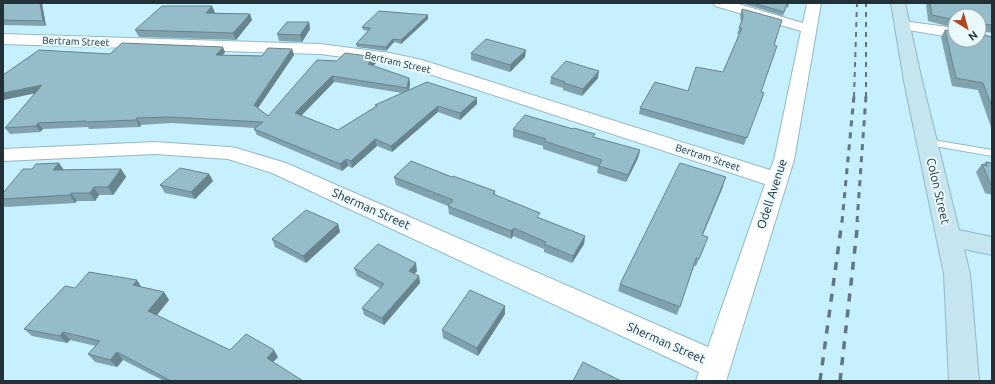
<svg xmlns="http://www.w3.org/2000/svg" width="995" height="384" font-family="Ubuntu,sans-serif">
  <rect width="100%" height="100%" fill="#c7f0fe"/>
  <g fill="none" stroke-linecap="round" stroke-linejoin="round">
    <defs>
      <path id="lane" d="M927,139L992,150V156L923,144L922,142L923,140Z"/>
      <g id="street">
        <path d="M713,3H735L803,23L807,3H821L794,160L726,381H696L699,372L272,173L228,159L155,154L3,161V149L155,142L229,147L236,148L286,163L708,347L765,184L411,68L390,63L320,54L3,44V34L320,44L390,53L422,60L770,170L774,160L801,31L715,6Z"/>
        <path d="M902,21L955,28V38L897,28L895,25L897,22Z"/>
      </g>
      <path id="secondary" d="M891,3H905L922,81L959,230L992,237V255L964,249L970,274L979,381H949L944,274L904,81Z"/>
    </defs>
    <use href="#lane" stroke="#91b9c5" stroke-width="2"/>
    <use href="#street" stroke="#91b9c5" stroke-width="2"/>
    <use href="#secondary" stroke="#91b9c5" stroke-width="2"/>
    <use href="#lane" fill="#fff" fill-rule="evenodd"/>
    <use href="#street" fill="#fff" fill-rule="evenodd"/>
    <use href="#secondary" fill="#c5e6ef" fill-rule="evenodd"/>
    <g stroke="#5f7881" stroke-width="2" stroke-dasharray="5 5" stroke-linecap="butt">
      <path d="M854,97L857,3"/>
      <path d="M866,97V3"/>
    </g>
    <g stroke="#5f7881" stroke-width="3" stroke-dasharray="6 6" stroke-linecap="butt">
      <path d="M842,222L854,96"/>
      <path d="M857,222L866,96"/>
    </g>
    <g stroke="#5f7881" stroke-width="3.5" stroke-dasharray="8 8" stroke-linecap="butt">
      <path d="M820,381L842,221"/>
      <path d="M840,381L858,221"/>
    </g>
  </g>
  <g fill="#80a2ad" fill-rule="evenodd">
    <path d="M3,3H42L46,26L3,25Z"/>
    <path d="M741,3H789L788,8L786,7L783,16Z"/>
    <path d="M926,3H992V33L982,31L980,35L992,37V130L978,90L952,86L941,37L945,30L979,40V16H955V28L928,21Z"/>
    <path d="M212,6L215,13L250,14L252,20L236,40L139,37L135,30Z"/>
    <path d="M742,9L774,45L761,92L764,93L744,145L639,114L640,108L688,91L723,72L739,34H737L741,23L740,15Z"/>
    <path d="M428,19L401,44L394,42L386,51L357,47L356,44L368,31L363,30L362,27Z"/>
    <path d="M309,22L310,29L302,42L279,41L277,34Z"/>
    <path d="M292,49L294,55L258,108L268,116L337,61L375,57L376,63L373,66L409,78L410,84L409,90L477,98V104L460,120L438,112L392,152L377,146L352,168L348,166L342,171L257,135L254,129L255,128L171,123L141,125L140,127L89,129L88,127L43,129L40,132L10,134L5,128L35,93L3,100L110,54L225,52L223,55L262,56ZM334,82L402,93L375,105L376,107L338,130L301,116Z"/>
    <path d="M471,53L525,57L510,72L471,60Z"/>
    <path d="M551,77L598,78L582,96L563,90V88L550,84Z"/>
    <path d="M513,129L595,138L640,150L638,158L626,182L597,173L598,167L543,149V146L513,137Z"/>
    <path d="M986,162L992,163V195L985,193L976,172L982,164L983,165Z"/>
    <path d="M121,169L126,177L113,195H99L95,201H77L75,203L5,207L3,205V193L64,170Z"/>
    <path d="M209,174L213,181L195,199L165,193L160,185Z"/>
    <path d="M394,177H452L495,191V195L540,218L585,236L584,244L572,263L544,252V249L513,236L511,239L449,214L448,206L396,185Z"/>
    <path d="M724,185L703,235L708,237L696,266H694L677,315L618,291L620,284Z"/>
    <path d="M338,224L340,232L306,263L275,247L272,239Z"/>
    <path d="M354,268L417,271L414,274L419,276L420,283L384,325L364,315L362,308L380,288L357,276Z"/>
    <path d="M141,287L164,292L169,300L156,315L230,350L278,357L273,362L303,381H164L123,360L117,367L95,362L88,354L96,346L70,340L67,343L32,336L24,329L75,288Z"/>
    <path d="M505,314L478,356L443,338L442,330Z"/>
  </g>
  <g fill="#68848d">
    <path d="M40,3H42L46,26L43,21Z"/>
    <path d="M212,6L215,13H206Z"/>
    <path d="M250,14L252,20L236,40L233,33Z"/>
    <path d="M428,15V19L401,44V40Z"/>
    <path d="M309,22L310,29L302,42L300,35Z"/>
    <path d="M393,39L394,42L386,51V47Z"/>
    <path d="M223,47L225,52L218,61L216,55Z"/>
    <path d="M292,49L294,55L256,111L254,105Z"/>
    <path d="M526,50L525,57L510,72V65Z"/>
    <path d="M375,57L376,63L369,70L368,64Z"/>
    <path d="M599,71L598,78L582,96L583,89Z"/>
    <path d="M332,76L334,82L297,120L295,113Z"/>
    <path d="M409,78L410,84L408,94L407,88Z"/>
    <path d="M42,85L46,91L3,100V93Z"/>
    <path d="M477,98V104L460,120V113Z"/>
    <path d="M438,106V112L392,152L391,146Z"/>
    <path d="M137,118L141,125L140,127L136,120Z"/>
    <path d="M38,123L43,129L40,132L36,126Z"/>
    <path d="M375,139L377,146L352,168L351,161Z"/>
    <path d="M640,150L638,158L626,182L628,175Z"/>
    <path d="M346,159L348,166L342,171L340,164Z"/>
    <path d="M59,163L64,170H53Z"/>
    <path d="M121,169L126,177L113,195L108,187Z"/>
    <path d="M209,174L213,181L195,199L191,192Z"/>
    <path d="M94,187L99,195L95,201L90,193Z"/>
    <path d="M71,193L77,201L75,203L70,195Z"/>
    <path d="M338,224L340,232L306,263L303,256Z"/>
    <path d="M514,228L513,236L511,239V231Z"/>
    <path d="M585,236L584,244L572,263L573,256Z"/>
    <path d="M416,263L417,271L410,278L409,271Z"/>
    <path d="M419,276L420,283L384,325L382,318Z"/>
    <path d="M137,280L142,288L133,285Z"/>
    <path d="M164,292L169,300L154,319L148,311Z"/>
    <path d="M505,306V314L478,356L477,348Z"/>
    <path d="M63,332L70,340L67,343L60,336Z"/>
    <path d="M274,350L278,357L270,365L267,358Z"/>
    <path d="M117,352L123,360L117,367L110,360Z"/>
  </g>
  <g fill="#95bcc9" stroke="#68848d">
    <path d="M3,3H40L43,21L3,20Z"/>
    <path d="M753,3H789V4H787L784,12Z"/>
    <path d="M930,3H992V25L982,24V32H979V16H955V20L932,15Z"/>
    <path d="M162,6H212L206,13L250,14L233,33L135,30Z"/>
    <path d="M742,9L782,20L774,45L777,46L761,92L764,93L747,138L640,108L655,82L688,91L696,67L723,72L742,28H739L743,18Z"/>
    <path d="M379,11L428,15L401,40L393,39L386,47L356,44L371,28L362,27Z"/>
    <path d="M287,22H309L300,35L277,34Z"/>
    <path d="M945,30L955,32V40H979V34L992,37V107L983,83L956,78Z"/>
    <path d="M486,39L526,50L510,65L471,53Z"/>
    <path d="M122,43L223,47L216,55L262,56L268,48L292,49L254,105L268,116L317,60L337,61L345,53L375,57L368,64L409,78L407,88L332,76L295,113L338,130L377,106L375,105L427,82L477,98L460,113L438,106L391,146L375,139L351,161L346,159L340,164L254,129L263,122L168,117L137,118L136,120L85,122L86,121L38,123L36,126L5,128L42,85L3,93V75L39,50L110,54Z"/>
    <path d="M566,61L599,71L583,89L564,83L565,82L551,77Z"/>
    <path d="M525,115L573,129L574,128L595,134L593,137L640,150L628,175L599,166L602,160L544,141L546,139L513,129Z"/>
    <path d="M411,161L452,177L453,176L495,191L493,194L540,213L537,217L585,236L573,256L544,244L546,242L514,228L511,231L448,206L453,200L394,177Z"/>
    <path d="M986,162L992,163V186L991,185L982,164L987,166Z"/>
    <path d="M59,163L53,170L121,169L108,187H94L90,193H71L70,195L3,199V193L23,169H32L36,164Z"/>
    <path d="M680,163L726,177L702,235L708,237L699,259L696,258L680,307L620,284Z"/>
    <path d="M180,168L209,174L191,192L160,185Z"/>
    <path d="M306,210L338,224L303,256L272,239Z"/>
    <path d="M378,244L416,263L409,271L419,276L382,318L362,308L384,284L354,268Z"/>
    <path d="M89,272L137,280L133,285L164,292L148,311L230,350L246,334L274,350L267,358L303,381H171L117,352L110,360L88,354L100,341L63,332L60,336L24,329L65,286L75,288Z"/>
    <path d="M470,290L505,306L477,348L442,330Z"/>
    <path d="M583,362L621,381H573Z"/>
  </g>
  <g text-anchor="middle" stroke-width="4" stroke-linejoin="round" paint-order="stroke">
    <g font-size="10" fill="#213137" stroke="#e9f9fe">
      <text transform="translate(76 41) rotate(2)" y="4">Bertram Street</text>
      <text transform="translate(398 62) rotate(13)" y="4">Bertram Street</text>
      <text transform="translate(708 157) rotate(18)" y="4">Bertram Street</text>
    </g>
    <g font-size="12" fill="#213137" stroke="#e9f9fe">
      <text transform="translate(938 191) rotate(77)" y="4">Colon Street</text>
      <text transform="translate(772 194) rotate(-72)" y="4">Odell Avenue</text>
      <text transform="translate(371 209) rotate(24)" y="4">Sherman Street</text>
      <text transform="translate(666 343) rotate(24)" y="4">Sherman Street</text>
    </g>
  </g>
  <rect width="995" height="384" fill="none" stroke="#213137" stroke-width="8"/>
  <g transform="translate(967 28) rotate(143)"><circle r="19" fill="#e9f9fe" stroke="#99a9ae"/>
  <path d="M0-3L7 15L0 10L-7 15Z" fill="#ae4720"/>
  <text y="-6" font-size="11" font-weight="bold" text-anchor="middle" fill="#213137">N</text>
  </g>
</svg>
